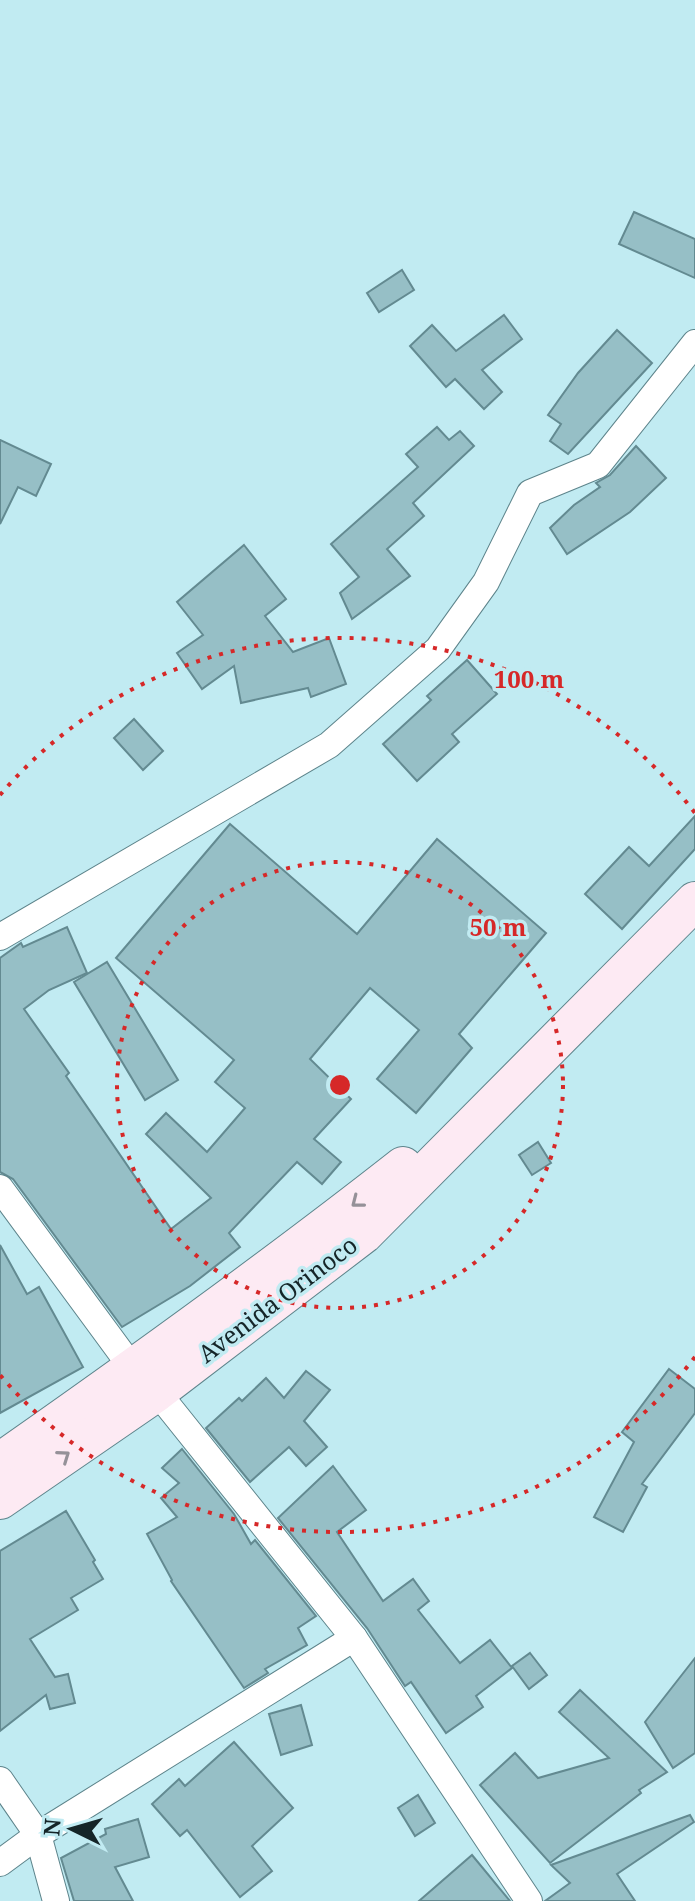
<svg xmlns="http://www.w3.org/2000/svg" width="695" height="1901" font-family="'Noto Serif',serif">
  <rect width="100%" height="100%" fill="#c1ebf2"/>
  <g fill="#96bfc6" stroke="#638a91" stroke-width="2">
    <path d="M634,212L695,239V278L619,244Z"/>
    <path d="M402,270L414,290L379,312L367,293Z"/>
    <path d="M504,315L522,339L482,370L502,392L484,409L455,379L446,387L410,346L432,325L456,351Z"/>
    <path d="M617,330L652,363L568,454L550,441L561,424L548,415L578,373Z"/>
    <path d="M437,427L449,440L460,431L474,446L413,503L424,516L387,549L410,576L352,619L340,593L359,577L331,544L418,467L406,454Z"/>
    <path d="M0,440L51,464L36,496L18,487L0,524Z"/>
    <path d="M636,446L666,478L630,512L567,554L550,528L574,505L600,487L596,483L610,475Z"/>
    <path d="M244,545L286,599L265,616L293,652L329,638L346,684L311,697L308,688L241,703L234,666L202,689L177,653L203,635L177,602Z"/>
    <path d="M467,660L497,694L452,734L459,742L417,781L383,744L431,700L427,696Z"/>
    <path d="M134,719L163,751L143,770L114,738Z"/>
    <path d="M695,816V849L622,929L585,894L629,847L649,866Z"/>
    <path d="M230,824L357,934L437,839L546,933L459,1034L472,1048L416,1113L377,1079L419,1030L370,988L310,1059L351,1099L314,1139L341,1162L322,1184L297,1162L229,1233L240,1247L190,1286L122,1327L13,1179L0,1172V958L21,943L23,947L67,927L87,973L49,990L24,1009L69,1073L66,1076L171,1229L211,1198L146,1134L166,1113L207,1152L245,1108L215,1082L234,1060L116,958Z"/>
    <path d="M107,962L178,1080L145,1100L74,982Z"/>
    <path d="M538,1142L551,1163L532,1175L519,1155Z"/>
    <path d="M0,1245L27,1294L39,1287L83,1367L0,1413Z"/>
    <path d="M669,1369L695,1389V1413L642,1484L647,1487L623,1532L594,1517L634,1442L622,1432Z"/>
    <path d="M306,1371L330,1390L304,1421L327,1447L306,1466L289,1447L250,1482L206,1428L239,1398L242,1401L266,1378L284,1398Z"/>
    <path d="M182,1449L234,1514L251,1544L255,1540L316,1616L298,1628L307,1645L265,1669L268,1673L244,1688L171,1581L172,1580L147,1534L177,1517L161,1498L179,1483L162,1468Z"/>
    <path d="M333,1466L366,1510L337,1532L383,1601L413,1579L429,1601L418,1610L460,1663L490,1640L512,1668L476,1696L483,1707L446,1733L411,1682L405,1686L367,1628L278,1518Z"/>
    <path d="M66,1511L95,1560L93,1562L103,1579L71,1598L78,1610L30,1639L55,1677L68,1674L75,1703L50,1709L46,1695L0,1731V1551Z"/>
    <path d="M530,1653L547,1675L529,1689L512,1666Z"/>
    <path d="M695,1658V1753L673,1768L645,1722Z"/>
    <path d="M580,1690L667,1772L639,1790L641,1793L550,1863L480,1785L515,1753L538,1778L609,1758L559,1712Z"/>
    <path d="M301,1705L312,1745L281,1755L269,1714Z"/>
    <path d="M234,1742L293,1808L252,1846L272,1871L240,1897L187,1830L180,1836L152,1804L179,1779L185,1786Z"/>
    <path d="M418,1795L435,1823L415,1836L398,1808Z"/>
    <path d="M690,1815L694,1822L617,1874L635,1901H545L570,1883L551,1865Z"/>
    <path d="M138,1819L149,1857L115,1867L133,1901H74L61,1858L106,1834L105,1829Z"/>
    <path d="M472,1855L510,1901H419Z"/>
  </g>
  <g fill="none" stroke-linecap="round" stroke-linejoin="round">
    <defs>
      <g id="minor">
        <path d="M0,937L329,745L438,649L486,582L530,493L598,465L695,343"/>
        <path d="M0,1188L133,1369L157,1392L354,1638L529,1901"/>
        <path d="M0,1780L38,1835L56,1901"/>
        <path d="M0,1863L38,1835L354,1638"/>
      </g>
      <g id="secondary">
        <path d="M0,1462C137,1366 272,1269 403,1166"/>
        <path d="M0,1500L157,1392L364,1234L695,901"/>
      </g>
    </defs>
    <use href="#minor" stroke="#5d848b" stroke-width="28"/>
    <use href="#secondary" stroke="#5d848b" stroke-width="40"/>
    <use href="#minor" stroke="#fff" stroke-width="26"/>
    <use href="#secondary" stroke="#fdeaf3" stroke-width="38"/>
  </g>
  <defs><path id="oneway-chevron" d="M-2-3.5L2.5 0L-2 3.5" fill="none" stroke-width="1.6" stroke-linecap="round" stroke-linejoin="round" transform="scale(2)"/></defs>
  <g stroke="#959198">
    <use href="#oneway-chevron" transform="translate(357 1202) rotate(142)"/>
    <use href="#oneway-chevron" transform="translate(64 1456) rotate(-35)"/>
  </g>
  <g fill="none" stroke="#d62828" stroke-width="4" stroke-dasharray="4 8">
    <circle cx="340" cy="1085" r="223"/>
    <path d="M695 1357A447 447 0 0 1 0 1375M0 795A447 447 0 0 1 695 813"/>
  </g>
  <g text-anchor="middle" stroke-width="7" stroke-linejoin="round" paint-order="stroke">
    <g font-size="24" fill="#152528" stroke="#c1ebf2">
      <text transform="translate(278 1300) rotate(-37)" y="8">Avenida Orinoco</text>
    </g>
  </g>
  <circle cx="340" cy="1085" r="12" fill="#d62828" stroke="#c1ebf2" stroke-width="4"/>
  <g font-size="24" text-anchor="middle" font-weight="bold" fill="#d62828" stroke="#c1ebf2" stroke-width="7" stroke-linejoin="round" paint-order="stroke">
    <text x="529" y="688">100 m</text>
    <text x="498" y="936">50 m</text>
  </g>
  <g transform="translate(72 1829) rotate(275)" stroke="#c1ebf2" stroke-width="6" paint-order="stroke">
  <path d="M0-6L14 30L0 20L-14 30Z" fill="#152528"/>
  <text y="-12" font-size="22" font-weight="bold" text-anchor="middle" fill="#152528">N</text>
  </g>
</svg>
